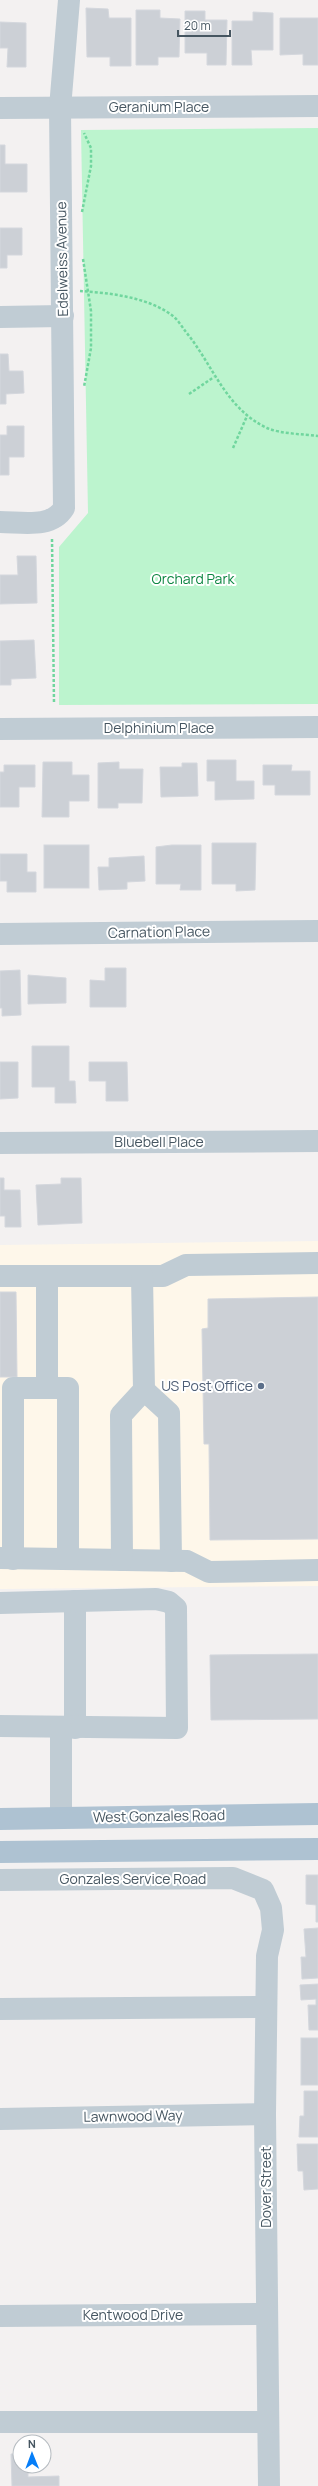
<svg xmlns="http://www.w3.org/2000/svg" width="318" height="2486" font-family="Manrope,sans-serif">
  <rect width="100%" height="100%" fill="#f3f1f1"/>
  <path fill="#fef7ea" d="M318,1241V1586L0,1589V1245Z"/>
  <path fill="#bcf4ce" d="M318,128V704L59,705V547L88,513L81,130Z"/>
  <g fill="#ccd0d6" stroke="#d4d7dd">
    <path d="M86,8L108,9L109,18H131V66H110V57H87Z"/>
    <path d="M136,10H160V18L180,19L179,57H158V65H136Z"/>
    <path d="M185,11H205V20H227L226,65H207V53H185Z"/>
    <path d="M253,12L273,13V50H251L252,65H232V21H253Z"/>
    <path d="M280,18H318V65H303V54L280,55Z"/>
    <path d="M0,22L26,23V67H7L8,48H0Z"/>
    <path d="M0,145H5V164H27V192H0Z"/>
    <path d="M0,228H22V255H7V268H0Z"/>
    <path d="M0,354H8L9,371H23L24,393L6,394V404H0Z"/>
    <path d="M7,426H24V457H9V475H0V435H7Z"/>
    <path d="M17,556H36L37,603L0,604V575H18Z"/>
    <path d="M34,640L36,678L11,679V685H0V641Z"/>
    <path d="M207,760H236V781H254V799L215,800V781H207Z"/>
    <path d="M43,762H72V775H89V801H69V817H42Z"/>
    <path d="M119,762V769H143L142,803H118V808H98V763Z"/>
    <path d="M182,763H197L198,796L161,797L160,767H182Z"/>
    <path d="M4,765H35V787H19V807H0V772H4Z"/>
    <path d="M263,765H292L291,771H310V795H275V785H263Z"/>
    <path d="M212,843H256L255,890L236,891V884H212Z"/>
    <rect x="44" y="845" width="45" height="43"/>
    <path d="M172,845H201V890H180L181,884H156V847Z"/>
    <path d="M0,854H27V872H36V892H7V881H0Z"/>
    <path d="M144,856L145,881L127,882V889L99,890L98,867H109V858Z"/>
    <path d="M105,968H126V1007H90V980L105,981Z"/>
    <path d="M20,970L21,1015L2,1016V1008H0V971Z"/>
    <path d="M28,975L66,978V1003L28,1004Z"/>
    <path d="M32,1046H69V1081H75L76,1103H55V1087H32Z"/>
    <path d="M0,1062H18V1098L0,1099Z"/>
    <path d="M89,1062H127L128,1101H106V1081H89Z"/>
    <path d="M0,1178H4V1190H20L21,1227H5V1216H0Z"/>
    <path d="M61,1178H81L82,1223L38,1225L36,1185L61,1184Z"/>
    <path d="M0,1292H16L17,1377H0Z"/>
    <path d="M318,1297V1539L210,1540L209,1444H204L202,1329L208,1328V1299Z"/>
    <path d="M318,1654V1719L211,1720L210,1655Z"/>
    <path d="M306,1875H318V1922H316V1905L306,1904Z"/>
    <path d="M318,1928V1978L302,1979L301,1957H306L304,1929Z"/>
    <path d="M318,1984V2030H309L308,2005H316V1999L301,2000L300,1985Z"/>
    <rect x="301" y="2038" width="17" height="47"/>
    <path d="M304,2091H318V2137H299L300,2116H304Z"/>
    <path d="M297,2144H318V2189L304,2190L303,2171H298Z"/>
    <path d="M11,2454H20V2466H28V2477L59,2476V2486H12Z"/>
  </g>
  <g fill="none" stroke-linecap="round" stroke-linejoin="round">
    <g stroke="#70d69e" stroke-width="2.5" stroke-dasharray="3 2" stroke-linecap="butt">
      <path d="M82,212L91,166V148L84,133"/>
      <path d="M83,259L91,311V348L84,387"/>
      <path d="M80,291C110,293 148,297 173,316C178,320 182,327 186,332C213,365 226,409 267,428C281,434 303,434 318,436"/>
      <path d="M189,394L214,377"/>
      <path d="M233,448L247,416"/>
      <path d="M52,539L54,703"/>
    </g>
    <g stroke="#c0ccd4" stroke-width="22">
      <path d="M0,108L318,106"/>
      <path d="M0,317L63,316"/>
      <path d="M0,522C22,522 51,529 64,508L60,108L69,0"/>
      <path d="M0,729L318,727"/>
      <path d="M0,934L318,931"/>
      <path d="M0,1143L318,1141"/>
      <path d="M0,1276H163L186,1265L318,1263"/>
      <path d="M47,1276V1387"/>
      <path d="M144,1390L169,1413L171,1561"/>
      <path d="M0,1558L187,1561L209,1572L318,1570"/>
      <path d="M13,1559V1388H68V1559"/>
      <path d="M122,1560L121,1415L144,1390L142,1276"/>
      <path d="M75,1601V1728"/>
      <path d="M0,1603L156,1599L169,1602L176,1608L177,1728L0,1726"/>
      <path d="M61,1818V1728"/>
      <path d="M0,1880L233,1878L263,1890L271,1908L273,1930L267,1956L265,2114L269,2486"/>
      <path d="M0,2009L266,2007"/>
      <path d="M0,2119L265,2114"/>
      <path d="M0,2316L267,2314"/>
      <path d="M0,2422H268"/>
    </g>
    <g stroke="#aec2d2" stroke-width="22">
      <path d="M0,1819L318,1814"/>
      <path d="M0,1852L318,1849"/>
    </g>
  </g>
  <circle fill="#5c6f8a" stroke="#fff" stroke-width="1.5" cx="261" cy="1386" r="4"/>
  <g text-anchor="middle" stroke-width="4" stroke-linejoin="round" paint-order="stroke">
    <g font-size="14" fill="#465661" stroke="#fff">
      <text x="159" y="112">Geranium Place</text>
      <text transform="translate(62 259) rotate(-91)" y="5">Edelweiss Avenue</text>
      <text x="159" y="733">Delphinium Place</text>
      <text transform="translate(159 932) rotate(-1)" y="5">Carnation Place</text>
      <text x="159" y="1147">Bluebell Place</text>
      <text transform="translate(159 1816) rotate(-1)" y="5">West Gonzales Road</text>
      <text x="133" y="1884">Gonzales Service Road</text>
      <text transform="translate(133 2116) rotate(-1)" y="5">Lawnwood Way</text>
      <text transform="translate(266 2187) rotate(-90)" y="5">Dover Street</text>
      <text x="133" y="2320">Kentwood Drive</text>
    </g>
    <g font-size="14" fill="#0d8642" stroke="#fff">
      <text x="193" y="584">Orchard Park</text>
    </g>
    <g font-size="14" fill="#4e5e75" stroke="#fff" text-anchor="end">
      <text x="253" y="1391">US Post Office</text>
    </g>
  </g>
  <g transform="translate(32 2454) rotate(359)"><circle r="19" fill="#ffffff" stroke="#b5bbc0"/>
  <path d="M0-3L7 15L0 10L-7 15Z" fill="#067ef8"/>
  <text y="-6" font-size="11" font-weight="bold" text-anchor="middle" fill="#465661">N</text>
  </g>
  <path d="M178 30v6h52v-6" fill="none" stroke="#465661" stroke-width="2"/>
  <text x="184" y="30" font-size="12" fill="#465661" stroke="#ffffff" stroke-width="3" paint-order="stroke">20 m</text>
</svg>
